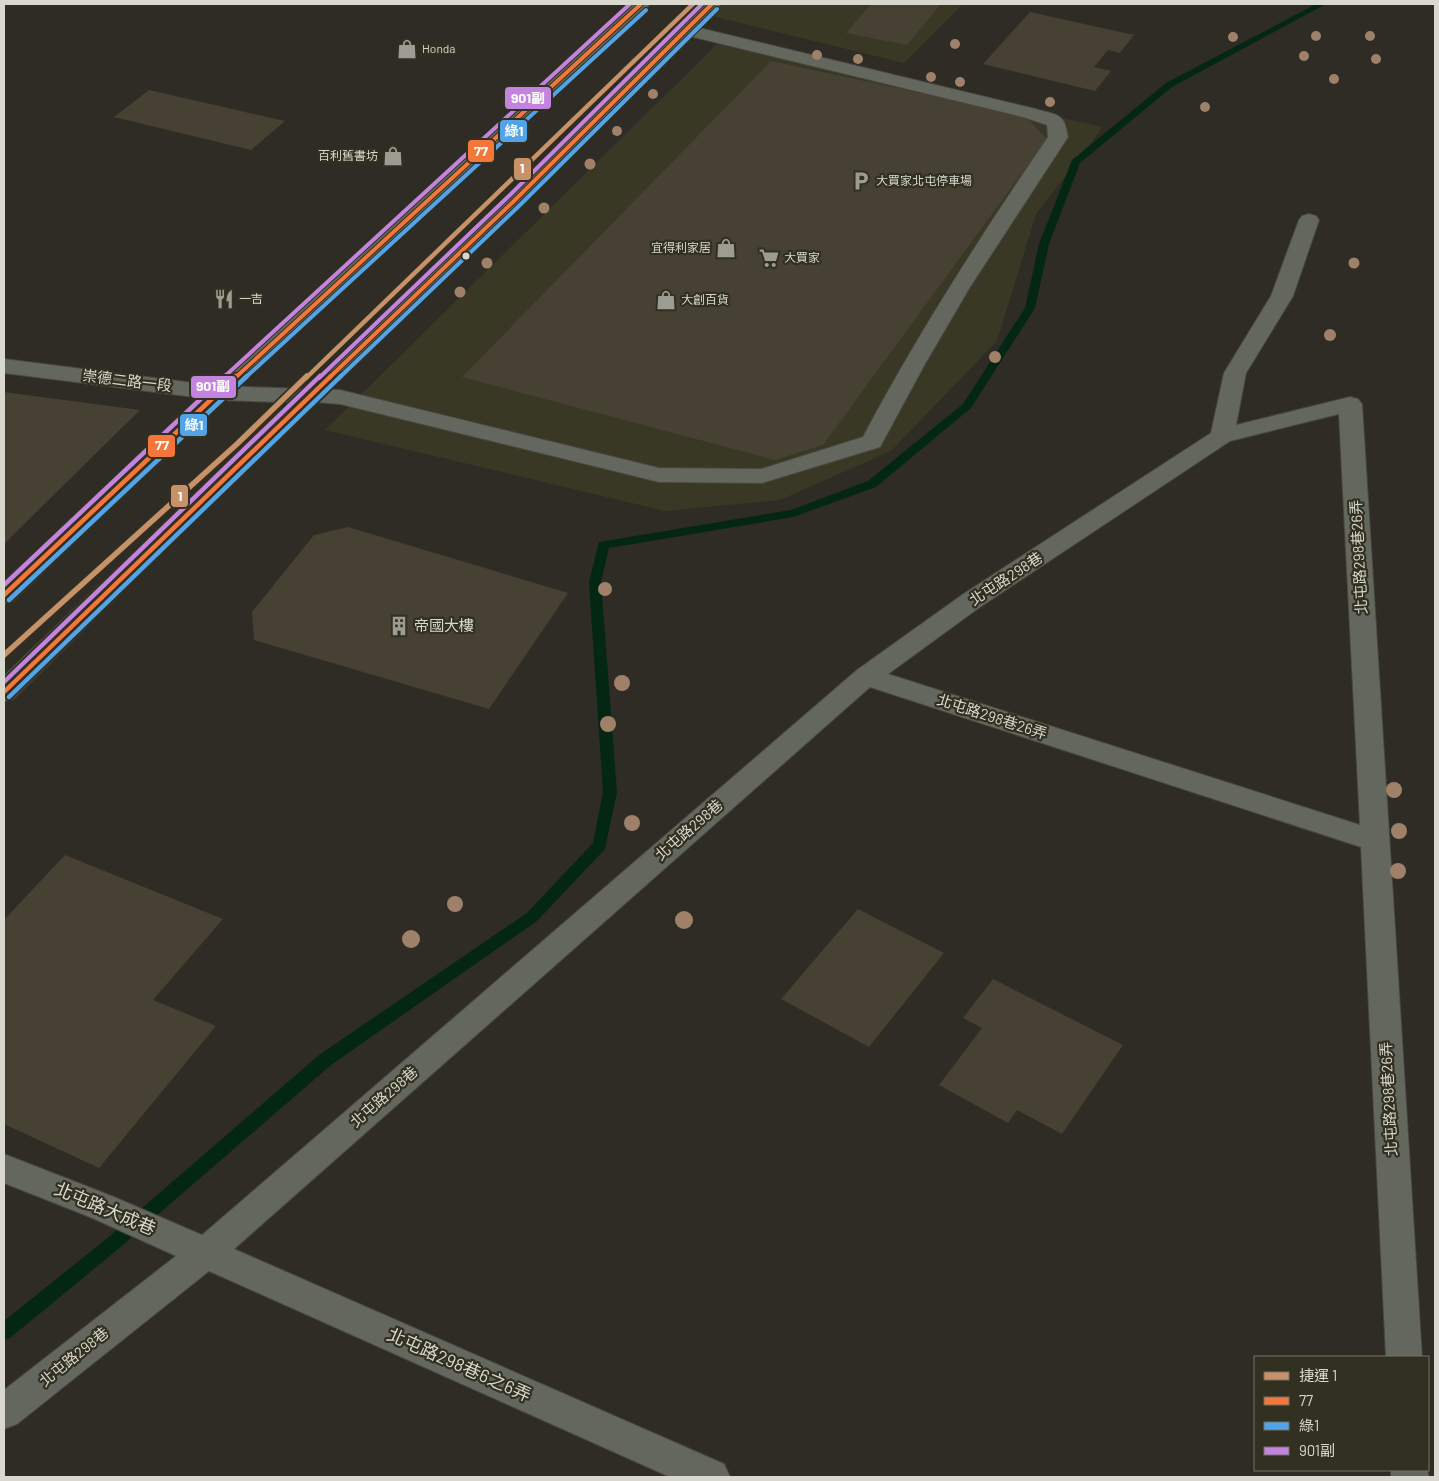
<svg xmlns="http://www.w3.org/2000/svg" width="1439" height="1481" font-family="Barlow,'Noto Sans TC',sans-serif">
  <rect width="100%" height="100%" fill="#2e2c24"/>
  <g fill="#393824">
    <path d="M721,4H963L904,63L708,15Z"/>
    <path d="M717,44L1103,127L1036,214L997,341L891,451L780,500L665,511L325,430Z"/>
  </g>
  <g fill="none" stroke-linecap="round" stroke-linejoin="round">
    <path fill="#042714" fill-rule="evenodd" d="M1316,4H1326L1172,87L1080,163L1049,244L1035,308L971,408L876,487L793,517L609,548L601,582L617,792L605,849L537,921L331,1065L117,1250L10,1338L4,1340V1321L105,1240L319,1055L527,913L593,843L603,792L589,582L599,542L791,510L868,481L963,404L1025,308L1039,244L1072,160L1166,83Z"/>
  </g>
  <g fill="#464132">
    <path d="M871,4H941L907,45L846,33Z"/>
    <path d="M1030,12L1134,35L1120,53L1108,50L1094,67L1111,71L1095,91L983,64Z"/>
    <path d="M771,61L1024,115L1047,139L823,445L775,460L462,377Z"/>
    <path d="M149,90L285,121L251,150L114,117Z"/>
    <path d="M4,392L140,410L4,544Z"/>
    <path d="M348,527L568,593L489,709L254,640L252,612L314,535Z"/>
    <path d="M65,855L223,919L153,1000L216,1026L99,1168L4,1124V920Z"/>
    <path d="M858,909L944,953L869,1047L781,999Z"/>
    <path d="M993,979L1123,1045L1062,1134L1017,1110L1008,1123L939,1085L982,1028L963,1018Z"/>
  </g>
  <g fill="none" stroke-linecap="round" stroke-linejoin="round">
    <defs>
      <g id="service">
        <path d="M687,25L1036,109C1058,116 1064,112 1068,137L970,287L925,364L880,447L762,483L659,482L340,404L302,401L299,396L302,391L310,389L340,390L659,468L761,469L863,437C918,333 982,234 1048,137L1047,125L1023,117L681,34L678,30L681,26Z"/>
        <path d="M1309,214L1316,216L1319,220L1293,296L1246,373L1236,425L1350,397L1358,399L1362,404L1422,1357H1386L1361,847L870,687L234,1249L724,1464L730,1477H670L209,1271L17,1424L4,1429V1390L194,1242L857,670L962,595L1211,433L1224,373L1271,296L1299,220L1302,216ZM1339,414L1360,825L888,674L980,607L1230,441Z"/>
        <path d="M1391,1470H1427L1429,1477H1391Z"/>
      </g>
      <g id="minor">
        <path d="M4,359L218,386L310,389L318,391L321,396L318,401L310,403L218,400L4,373Z"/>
        <path d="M4,1154L114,1197L218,1242L223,1253L218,1264L206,1268L194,1264L90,1217L4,1183Z"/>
      </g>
      <g id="primary">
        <path d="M631,4H650L201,421L13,601L4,603V581L185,411Z"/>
        <path d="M702,4H721L523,203L157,557L13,699L4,701V676L509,195Z"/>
      </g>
    </defs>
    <use href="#service" stroke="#484740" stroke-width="2"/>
    <use href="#minor" stroke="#484740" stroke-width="2"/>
    <use href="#primary" stroke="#484740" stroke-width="2"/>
    <use href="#service" fill="#63675d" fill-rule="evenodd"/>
    <use href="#minor" fill="#63675d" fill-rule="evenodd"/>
    <use href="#primary" fill="#63675b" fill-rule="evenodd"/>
    <defs>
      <g id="bus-1-far1">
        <path d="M235,378L641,4"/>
        <path d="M329,378L516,199L712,4"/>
      </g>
      <g id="bus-1">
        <path d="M4,595L236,376"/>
        <path d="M4,692L331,376"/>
      </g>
      <g id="bus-2-far1">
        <path d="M245,378L646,10"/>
        <path d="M339,378L521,204L717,9"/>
      </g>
      <g id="bus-2">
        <path d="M9,600L247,376"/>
        <path d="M9,697L341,376"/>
      </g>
      <g id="bus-3-far1">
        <path d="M223,378L630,4"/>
        <path d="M319,378L511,194L702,4"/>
      </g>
      <g id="bus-3">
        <path d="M4,585L225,376"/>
        <path d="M4,682L320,376"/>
      </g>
    </defs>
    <use href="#bus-1-far1" stroke="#313021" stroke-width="6"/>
    <use href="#bus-1" stroke="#313021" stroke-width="8"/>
    <use href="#bus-2-far1" stroke="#313021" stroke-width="6"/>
    <use href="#bus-2" stroke="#313021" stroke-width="8"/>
    <use href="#bus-3-far1" stroke="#313021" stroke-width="6"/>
    <use href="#bus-3" stroke="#313021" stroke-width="8"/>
    <use href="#bus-1-far1" stroke="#f5763a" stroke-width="4"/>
    <use href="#bus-1" stroke="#f5763a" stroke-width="4.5"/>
    <use href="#bus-2-far1" stroke="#53a3e8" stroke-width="4"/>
    <use href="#bus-2" stroke="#53a3e8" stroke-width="4.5"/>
    <use href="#bus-3-far1" stroke="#c483df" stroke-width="4"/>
    <use href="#bus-3" stroke="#c483df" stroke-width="4.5"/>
    <defs>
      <path id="metro-1-far1" d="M306,378L693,4"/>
      <path id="metro-1" d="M4,655L237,444L307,376"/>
    </defs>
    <use href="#metro-1-far1" stroke="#313021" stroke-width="7"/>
    <use href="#metro-1" stroke="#313021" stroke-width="9"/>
    <use href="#metro-1-far1" stroke="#c7916a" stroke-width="4.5"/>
    <use href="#metro-1" stroke="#c7916a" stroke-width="5.5"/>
  </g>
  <g fill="#9f8169">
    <circle cx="1316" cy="36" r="5"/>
    <circle cx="1370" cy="36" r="5"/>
    <circle cx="1233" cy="37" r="5"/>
    <circle cx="955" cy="44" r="5"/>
    <circle cx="817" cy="55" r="5"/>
    <circle cx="1304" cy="56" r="5"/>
    <circle cx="858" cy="59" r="5"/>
    <circle cx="1376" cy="59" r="5"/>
    <circle cx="931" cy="77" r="5"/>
    <circle cx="1334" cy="79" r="5"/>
    <circle cx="960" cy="82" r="5"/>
    <circle cx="653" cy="94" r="5"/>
    <circle cx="1050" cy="102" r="5"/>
    <circle cx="1205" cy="107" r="5"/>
    <circle cx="617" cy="131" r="5"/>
    <circle cx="590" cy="164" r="5.5"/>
    <circle cx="544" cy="208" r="5.5"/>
    <circle cx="487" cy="263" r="5.5"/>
    <circle cx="1354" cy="263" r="5.5"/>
    <circle cx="460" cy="292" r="5.5"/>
    <circle cx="1330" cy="335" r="6"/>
    <circle cx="995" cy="357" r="6"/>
    <circle cx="605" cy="589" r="7"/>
    <circle cx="622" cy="683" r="8"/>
    <circle cx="608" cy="724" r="8"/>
    <circle cx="1394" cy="790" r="8"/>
    <circle cx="632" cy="823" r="8"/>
    <circle cx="1399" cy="831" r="8"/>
    <circle cx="1398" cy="871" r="8"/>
    <circle cx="455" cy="904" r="8"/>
    <circle cx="684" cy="920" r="9"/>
    <circle cx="411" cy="939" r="9"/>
  </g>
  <defs>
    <symbol id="shop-bare" viewBox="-9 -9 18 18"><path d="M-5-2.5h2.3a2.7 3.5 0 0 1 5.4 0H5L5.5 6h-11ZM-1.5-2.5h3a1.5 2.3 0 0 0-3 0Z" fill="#9c9c92" stroke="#313021" stroke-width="2.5" paint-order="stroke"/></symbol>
    <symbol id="parking-bare" viewBox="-9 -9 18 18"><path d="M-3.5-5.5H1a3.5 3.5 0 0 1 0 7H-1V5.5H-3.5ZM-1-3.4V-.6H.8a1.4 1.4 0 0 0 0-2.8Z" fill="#9c9c92" stroke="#313021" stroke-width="2.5" paint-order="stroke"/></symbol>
    <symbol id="supermarket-bare" viewBox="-9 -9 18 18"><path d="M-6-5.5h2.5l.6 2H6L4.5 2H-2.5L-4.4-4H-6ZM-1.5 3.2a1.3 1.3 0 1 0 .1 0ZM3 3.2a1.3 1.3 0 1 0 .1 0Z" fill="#9c9c92" stroke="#313021" stroke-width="2.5" paint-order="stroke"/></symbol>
    <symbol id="restaurant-bare" viewBox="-9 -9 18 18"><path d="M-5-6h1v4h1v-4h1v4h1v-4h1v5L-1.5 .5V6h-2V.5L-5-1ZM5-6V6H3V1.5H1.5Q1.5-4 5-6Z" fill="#9c9c92" stroke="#313021" stroke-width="2.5" paint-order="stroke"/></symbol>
    <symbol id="building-bare" viewBox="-9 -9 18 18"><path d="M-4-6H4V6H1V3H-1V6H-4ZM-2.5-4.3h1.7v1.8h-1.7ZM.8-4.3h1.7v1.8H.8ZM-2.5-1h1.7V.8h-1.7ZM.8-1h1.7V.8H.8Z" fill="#9c9c92" stroke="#313021" stroke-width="2.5" paint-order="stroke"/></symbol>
  </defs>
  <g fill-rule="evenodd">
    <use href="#shop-bare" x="393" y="35" width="28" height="28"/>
    <use href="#shop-bare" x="379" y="142" width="28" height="28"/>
    <use href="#parking-bare" x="847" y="167" width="28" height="28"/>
    <use href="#shop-bare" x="712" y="234" width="28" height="28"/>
    <use href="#supermarket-bare" x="755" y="244" width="28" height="28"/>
    <use href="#restaurant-bare" x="210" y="285" width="28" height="28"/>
    <use href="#shop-bare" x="652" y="286" width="28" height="28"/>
    <use href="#building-bare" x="385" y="612" width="28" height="28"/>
  </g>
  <circle fill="#d8d8ce" stroke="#313021" stroke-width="2" cx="466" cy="256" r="4.5"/>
  <g text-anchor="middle" stroke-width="4.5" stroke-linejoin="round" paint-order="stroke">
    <g font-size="12" fill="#d8d8ce" stroke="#313021" text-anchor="start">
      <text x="422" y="53">Honda</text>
      <text x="378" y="160" text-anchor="end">百利舊書坊</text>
      <text x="876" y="185">大買家北屯停車場</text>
      <text x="711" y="252" text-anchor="end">宜得利家居</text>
      <text x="784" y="262">大買家</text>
      <text x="239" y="303">一吉</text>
      <text x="681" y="304">大創百貨</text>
    </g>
    <g font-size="15" fill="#d8d8ce" stroke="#313021">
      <text transform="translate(127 381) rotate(7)" y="5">崇德二路一段</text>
      <text transform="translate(1359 557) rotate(-93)" y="5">北屯路298巷26弄</text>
      <text transform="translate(1006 579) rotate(-33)" y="5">北屯路298巷</text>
      <text transform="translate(992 717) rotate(18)" y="5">北屯路298巷26弄</text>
      <text transform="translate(689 830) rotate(-41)" y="5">北屯路298巷</text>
      <text transform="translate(384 1097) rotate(-41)" y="5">北屯路298巷</text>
      <text transform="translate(1389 1099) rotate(-93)" y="5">北屯路298巷26弄</text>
      <text transform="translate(74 1357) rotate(-39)" y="5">北屯路298巷</text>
    </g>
    <g font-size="15" fill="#d8d8ce" stroke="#313021" text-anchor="start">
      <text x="414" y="631">帝國大樓</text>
    </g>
    <g font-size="18" fill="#d8d8ce" stroke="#313021">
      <text transform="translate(105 1209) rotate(23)" y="6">北屯路大成巷</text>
      <text transform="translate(459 1365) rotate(24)" y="6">北屯路298巷6之6弄</text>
    </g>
  </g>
  <g stroke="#313021" stroke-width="2">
    <rect x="504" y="86" width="48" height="24" rx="5" fill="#c483df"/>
    <rect x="499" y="119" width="29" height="24" rx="5" fill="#53a3e8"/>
    <rect x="467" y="139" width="28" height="24" rx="5" fill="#f5763a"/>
    <rect x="513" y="157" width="19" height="24" rx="5" fill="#c7916a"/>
    <rect x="190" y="375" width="47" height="24" rx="5" fill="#c483df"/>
    <rect x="179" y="413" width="29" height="24" rx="5" fill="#53a3e8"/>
    <rect x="147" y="434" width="29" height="24" rx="5" fill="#f5763a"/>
    <rect x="170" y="484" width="19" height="24" rx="5" fill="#c7916a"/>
  </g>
  <g font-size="14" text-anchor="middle" font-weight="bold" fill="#fff">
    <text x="528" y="103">901副</text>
    <text x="514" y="136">綠1</text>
    <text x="481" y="156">77</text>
    <text x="522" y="173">1</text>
    <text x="213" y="391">901副</text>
    <text x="194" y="430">綠1</text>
    <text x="162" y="450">77</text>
    <text x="180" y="501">1</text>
  </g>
  <rect width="1439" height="1481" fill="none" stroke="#d8d8ce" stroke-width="10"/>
  <rect x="1254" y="1356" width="175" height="115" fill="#313021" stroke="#747366"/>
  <rect x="1264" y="1372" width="25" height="8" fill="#c7916a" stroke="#747366"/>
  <text x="1299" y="1381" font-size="15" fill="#d8d8ce">捷運 1</text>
  <rect x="1264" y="1397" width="25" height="8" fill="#f5763a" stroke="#747366"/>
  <text x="1299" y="1406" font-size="15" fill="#d8d8ce">77</text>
  <rect x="1264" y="1422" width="25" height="8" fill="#53a3e8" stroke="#747366"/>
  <text x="1299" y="1431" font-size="15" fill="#d8d8ce">綠1</text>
  <rect x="1264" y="1447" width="25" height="8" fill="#c483df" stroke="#747366"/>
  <text x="1299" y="1456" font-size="15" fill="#d8d8ce">901副</text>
</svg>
